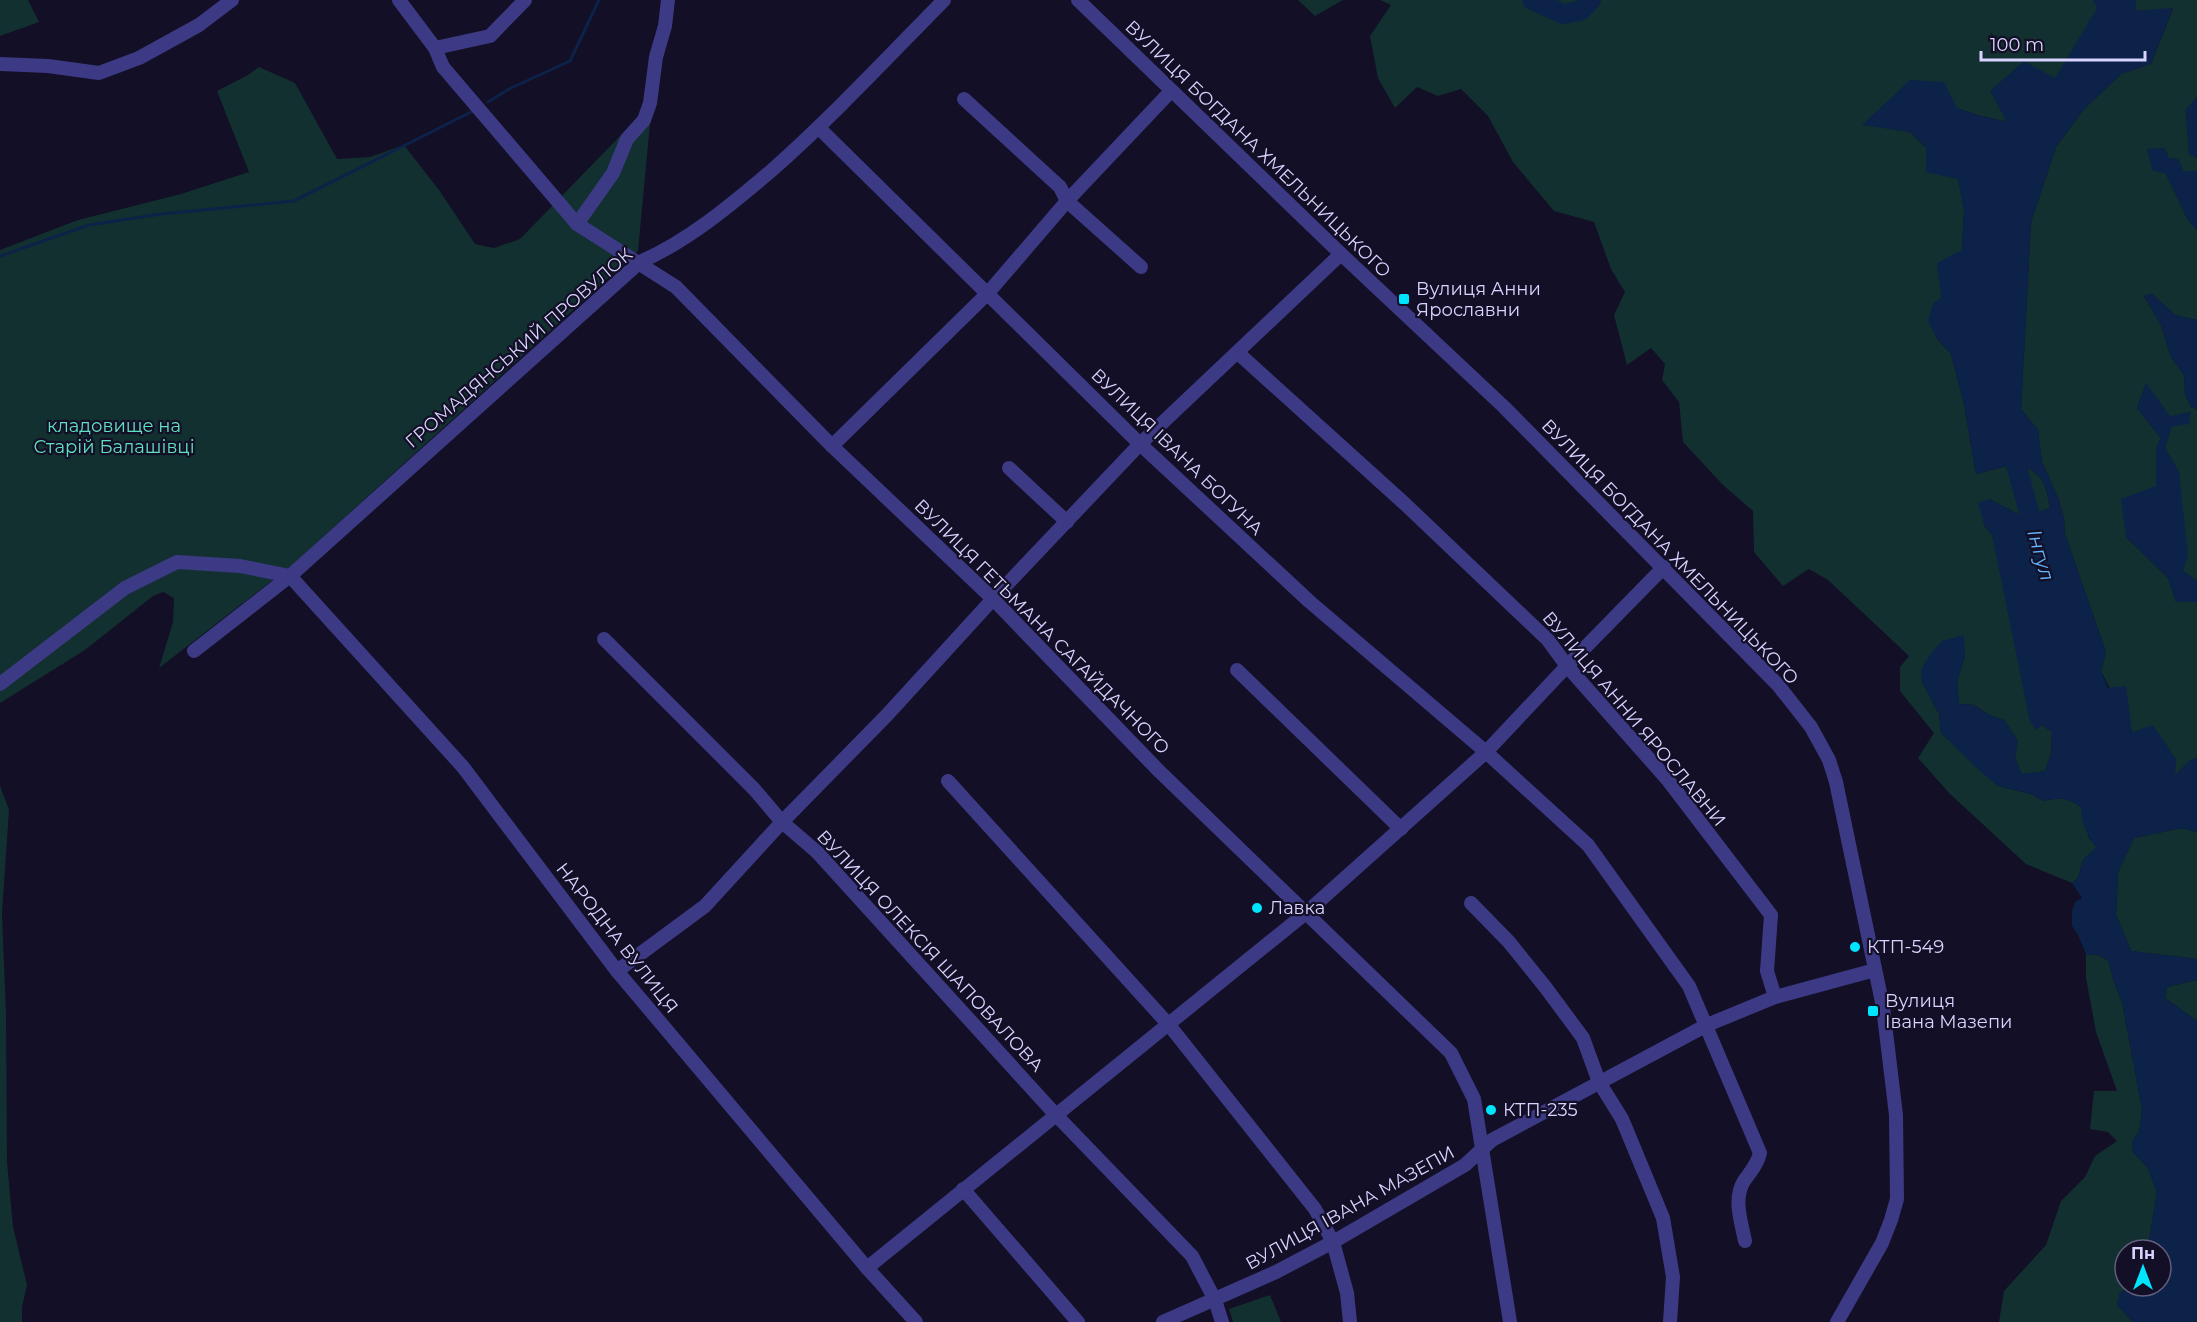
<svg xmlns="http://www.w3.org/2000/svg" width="2197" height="1322" font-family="Montserrat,sans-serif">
  <rect width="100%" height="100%" fill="#130f26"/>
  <g fill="#12302f">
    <path d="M0,0H28L39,22L0,36Z"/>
    <path d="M1298,0H1343L1315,16Z"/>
    <path d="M1380,0H2093L2098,8L2055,79L2008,122L1977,115L1957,108L1863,124L1910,132L1958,179L1964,209L1962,251L1941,297L1937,339L1951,354L1964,404L1976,474L2018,463C2044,475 2045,481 2050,508L2024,517L1989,499L1984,525L1992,535L2042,725L2052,732L2051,754L2045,771L2022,775L2015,758L2018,741L2004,720L1989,715L1974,705L1959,704L1957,681L1965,656L1922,682L1939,714L1941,733L1998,786L2031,794L2044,801C2060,797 2068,798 2081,807L2089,838L2097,847L2083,860L2078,878L2072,883L2026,864L1950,794L1918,758L1934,733L1900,691V667L1909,656L1828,580L1809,569L1783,586L1754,552L1753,511L1723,485L1683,442L1679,402L1662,380L1665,364L1651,348L1627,365L1614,315L1625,292L1611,269L1594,222L1554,211L1513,162L1488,116L1461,89L1438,96L1417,87L1395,108L1378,78L1370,36L1391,5Z"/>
    <path d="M2136,0H2197V97L2186,110L2189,154L2197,158V171H2183L2178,159L2169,158L2164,148L2147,150L2166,174L2188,220L2197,230V320L2175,315L2152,294L2144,296L2161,325L2171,357L2184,375L2185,395L2191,407L2197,409V581L2183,571L2179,472L2165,448L2171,427L2190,412L2170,417L2146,384L2137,408L2161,438L2156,448V486L2126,537L2168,578L2176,602H2197V758L2191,760L2175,775L2132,732L2101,671L2106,652L2065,534L2064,519L2059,500L2042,462L2038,430L2021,409L2031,222L2056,147L2083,110L2121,74L2151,64L2173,9L2135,11Z"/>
    <path d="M259,67L295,83L337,159L370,157L404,145L439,190L475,244L494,248L520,239L652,103L638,251L291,566L159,668L173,622L174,598L163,592L153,596L85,650L0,703V250L78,220L181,194L249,172L217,91L248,75Z"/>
    <path d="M0,786L9,810L2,913L6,1014L7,1162L13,1227L27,1285L22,1307V1322H0Z"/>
    <path d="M2182,828L2197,832V959L2131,951L2116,915L2118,872L2134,838Z"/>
    <path d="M2086,954L2098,955L2108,960L2114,982L2122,1002L2142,1109L2139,1132L2132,1142L2133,1152L2148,1168L2157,1192L2149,1241L2144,1250H2125V1286H2130L2120,1293L2117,1305L2133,1322H1999L2004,1291L2046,1245L2061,1201L2085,1177L2095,1156L2117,1141L2108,1132L2090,1129L2094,1091H2117L2096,1032L2086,978Z"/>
    <path d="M2197,980V1021L2165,998L2167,987Z"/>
    <path d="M1270,1295L1281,1322H1233L1229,1309Z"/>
  </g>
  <g fill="#0c2248">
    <path d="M2093,0H2136V11L2173,8L2151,64L2121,74L2083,110L2056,147L2031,222L2021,409L2038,430L2042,462L2059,500L2064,519L2065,534L2106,652L2101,671L2108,688L2126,686L2132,732L2153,725L2176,759L2175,775L2191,760L2197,758V832L2182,828L2134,838L2118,872L2116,915L2131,951L2197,959V980L2167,987L2165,998L2197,1021V1322H2133L2117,1305L2120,1293L2130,1286H2161V1250H2144L2149,1241L2157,1192L2148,1168L2133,1152L2132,1142L2139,1132L2142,1109L2122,1002L2114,982L2108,960L2098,955L2086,954L2078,935L2072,926V911L2075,902L2082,898L2072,883L2078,878L2083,860L2096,847C2087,835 2081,823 2081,807C2068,798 2060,797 2044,801L2031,794L1998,786L1981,772L1941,733L1939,714L1922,682L1921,669L1932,652L1942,641L1964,635L1965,656L1957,681L1959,704L1974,705L1989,715L2004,720L2018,741L2015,758L2022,774L2045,771L2051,754L2052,732L2042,725L2036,730L2030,722L1992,535L1984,525L1978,503L1989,499L2024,517L2050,508C2046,482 2042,474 2018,463L1976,474L1964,404L1951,354L1937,339L1928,321L1933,304L1941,297L1937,263L1962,250L1964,209L1958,179L1926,172V147L1910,132L1862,125L1910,80L1944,82L1957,108L1977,115L2007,122L1990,91L2024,61L2055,78L2097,8Z"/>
    <path d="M2197,97V158L2189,154L2186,110Z"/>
    <path d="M2164,148L2169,158L2178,159L2183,171H2197V230L2188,220L2166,174L2152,170L2147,149Z"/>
    <path d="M2152,294L2175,315L2197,320V409L2191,407L2185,395L2184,375L2171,357L2161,325L2144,296Z"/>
    <path d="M2146,383L2170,416L2191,412L2189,424L2171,427L2165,448L2179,472L2188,555L2183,571L2197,581V602H2176L2168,578L2126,537L2121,499L2156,486V448L2161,438L2137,408Z"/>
  </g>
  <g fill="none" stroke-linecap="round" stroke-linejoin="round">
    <g stroke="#0c2248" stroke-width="3">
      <path d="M488,102L511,88L570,61L599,0"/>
      <path d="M0,256L89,225L161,214L294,201L473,111"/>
    </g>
    <g stroke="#0c2248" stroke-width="20">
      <path d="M1532,0L1563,14L1580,11L1591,0"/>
      <path d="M2009,439L2037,541"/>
    </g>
    <g stroke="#3d3a85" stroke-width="14">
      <path d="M399,0L435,48L443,67L577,224L676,287L832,446L993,599L1158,770L1451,1053L1474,1099L1510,1322"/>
      <path d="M1078,0L1341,254L1504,407L1778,685L1811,727L1829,760L1836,782L1883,1007L1896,1115L1897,1199L1891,1220L1882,1243L1837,1322"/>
      <path d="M435,48L490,36L525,0"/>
      <path d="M0,64L48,66L99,73L139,58L199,25L232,0"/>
      <path d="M964,99L1060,187L1067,201L1141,267"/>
      <path d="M819,128L1140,444L1310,602L1486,752L1588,845L1689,986L1760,1153C1757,1165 1751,1171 1744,1181C1733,1199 1741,1221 1745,1241"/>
      <path d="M577,224L613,173L627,139L644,120L650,103L656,57L665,26L668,0"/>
      <path d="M1238,353L1405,504L1548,640L1567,666L1667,779L1771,915L1767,971L1775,997"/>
      <path d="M832,446L988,293L1067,201L1171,91"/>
      <path d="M1009,468L1067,522"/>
      <path d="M604,639L754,789L782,822L817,852L1055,1114L1192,1256L1215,1300L1222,1322"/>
      <path d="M194,651L290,576L640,262C688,241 731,205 771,171C832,117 887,58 944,0"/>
      <path d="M1237,670L1401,829"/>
      <path d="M0,684L125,588L177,562L240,566L290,576L463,767L617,971L867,1268L916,1322"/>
      <path d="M948,781L1169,1025L1315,1209L1333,1242L1347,1293L1350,1322"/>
      <path d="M1471,903L1509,942L1546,988L1583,1038L1599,1082L1622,1119L1663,1218L1673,1277L1670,1322"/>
      <path d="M617,971L705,906L782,822L887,715L993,599L1140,444L1341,254"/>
      <path d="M963,1189L1078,1322"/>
      <path d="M867,1268L1307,912L1486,752L1567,666L1664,567"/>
      <path d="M1163,1322L1276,1272L1333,1242L1465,1165L1492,1140L1707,1025L1775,997L1875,970"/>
    </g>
  </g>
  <g fill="#00e5ff" stroke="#130f26" stroke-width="2">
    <rect x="1398" y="293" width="12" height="12" rx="3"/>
    <circle cx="1257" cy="908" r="6"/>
    <circle cx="1855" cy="947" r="6"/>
    <rect x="1867" y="1005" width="12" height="12" rx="3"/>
    <circle cx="1491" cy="1110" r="6"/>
  </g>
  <g text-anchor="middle" stroke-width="4.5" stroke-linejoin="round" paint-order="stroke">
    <g font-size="18" fill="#d9d4ff" stroke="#130f26">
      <text transform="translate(1258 149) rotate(44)" y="6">ВУЛИЦЯ БОГДАНА ХМЕЛЬНИЦЬКОГО</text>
      <text transform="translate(519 348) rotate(-41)" y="6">ГРОМАДЯНСЬКИЙ ПРОВУЛОК</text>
      <text transform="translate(1177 452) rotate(44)" y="6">ВУЛИЦЯ ІВАНА БОГУНА</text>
      <text transform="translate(1670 552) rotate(46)" y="6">ВУЛИЦЯ БОГДАНА ХМЕЛЬНИЦЬКОГО</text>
      <text transform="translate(1042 627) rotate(45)" y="6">ВУЛИЦЯ ГЕТЬМАНА САГАЙДАЧНОГО</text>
      <text transform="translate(1634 719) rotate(50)" y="6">ВУЛИЦЯ АННИ ЯРОСЛАВНИ</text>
      <text transform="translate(617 938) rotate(52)" y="6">НАРОДНА ВУЛИЦЯ</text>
      <text transform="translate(930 951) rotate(47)" y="6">ВУЛИЦЯ ОЛЕКСІЯ ШАПОВАЛОВА</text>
      <text transform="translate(1350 1208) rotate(-29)" y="6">ВУЛИЦЯ ІВАНА МАЗЕПИ</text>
    </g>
    <g font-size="18" fill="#d9d4ff" stroke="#130f26" text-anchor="start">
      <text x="1416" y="295">Вулиця Анни<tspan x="1416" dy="21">Ярославни</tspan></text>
      <text x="1269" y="914">Лавка</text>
      <text x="1867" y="953">КТП-549</text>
      <text x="1885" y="1007">Вулиця<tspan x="1885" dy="21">Івана Мазепи</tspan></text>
      <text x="1503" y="1116">КТП-235</text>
    </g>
    <g font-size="18" fill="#5fe0c0" stroke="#130f26">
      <text x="114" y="432">кладовище на<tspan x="114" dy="21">Старій Балашівці</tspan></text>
    </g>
    <g font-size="20" font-style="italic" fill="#62b6ff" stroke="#130f26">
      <text transform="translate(2041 555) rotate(74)" y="7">Інгул</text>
    </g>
  </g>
  <g transform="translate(2143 1268)"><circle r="28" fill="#130f26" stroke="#625e7d" stroke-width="1.5"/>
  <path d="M0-4.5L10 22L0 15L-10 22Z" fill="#00e5ff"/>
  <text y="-9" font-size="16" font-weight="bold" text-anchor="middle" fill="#d9d4ff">Пн</text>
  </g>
  <path d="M1981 51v9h164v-9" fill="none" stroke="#d9d4ff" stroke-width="3"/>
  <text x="1990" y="51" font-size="18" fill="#d9d4ff" stroke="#130f26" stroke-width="4.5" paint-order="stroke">100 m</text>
</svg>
